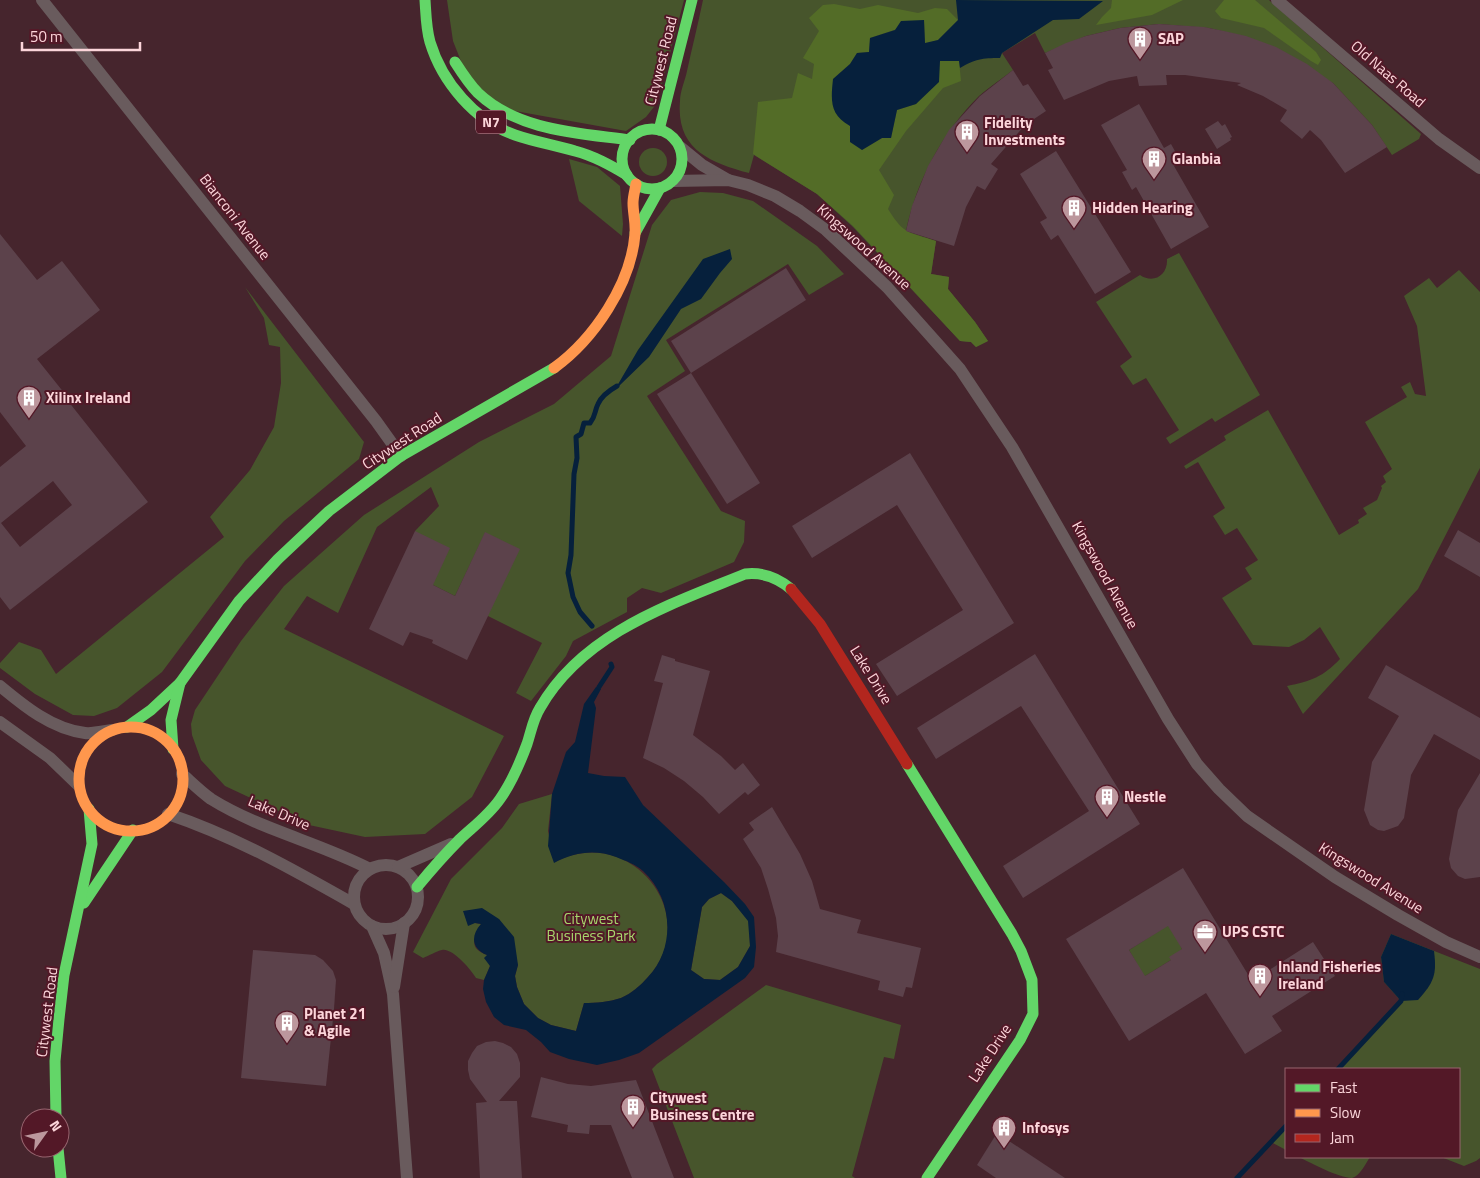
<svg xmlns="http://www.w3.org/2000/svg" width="1480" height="1178" font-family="'Titillium Web',sans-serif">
  <rect width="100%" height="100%" fill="#46252d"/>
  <g fill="#47552c">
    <path d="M447,0H684L657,103L646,117L626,131L499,108L470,84L453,41Z"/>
    <path d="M703,0H1269L1421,134L1419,139L1392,155L1372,125L1333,83L1239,35L1209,28L1159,24L1120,28L1086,36L1045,53L1035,33L1002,53L1013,70C1002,79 989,87 979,96C942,133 917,180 906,231L936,241L931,274L949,277L948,289L975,322L988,341L976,347L971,342L960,341L853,227L817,194L754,155L749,173C709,162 676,149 680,101C680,91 685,81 687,71C692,48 698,24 703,0Z"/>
    <circle cx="653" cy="162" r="14"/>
    <path d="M569,159L597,167L620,186L623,224L622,236L579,201Z"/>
    <path d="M700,192L723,193L753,201L817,246L844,274L809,295L788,264L666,340L685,371L647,396L721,511L745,521L744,542L734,562L661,593L642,588L627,598V612L573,641L566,656L531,701L516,693L542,643L488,616L485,533L455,596L433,585L415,531L439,506L431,487L377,527L338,613L307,596L284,629L504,736L472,797L425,834L365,837L309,825L225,786L201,760L192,735L191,724L195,710L241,641L284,586L364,515L479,442L554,404L611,356L652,225L671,200Z"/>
    <path d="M1179,253L1260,395L1215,422L1212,418L1170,444L1166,438L1179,430L1146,378L1133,385L1120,366L1132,357L1096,302L1140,275C1153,284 1168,276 1167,259Z"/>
    <path d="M1459,270L1480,292V468L1418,589L1303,714L1287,686C1311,681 1323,677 1340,659L1320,627L1304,640L1289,647L1253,645L1222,598L1252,579L1245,568L1258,560L1237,528L1225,535L1213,516L1225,508L1198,462L1186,469L1184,466L1226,440L1224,436L1268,410L1339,535L1359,523L1358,520L1367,514L1363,508L1377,500L1382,488L1381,486L1386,482L1383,476L1392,469L1365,422L1407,397L1401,387L1410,382L1415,394L1426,396L1417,326L1404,296L1429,278L1437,288Z"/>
    <path d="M245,287L364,442L359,459L284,521L245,561L162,672L117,708L94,716L73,715L35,694L0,668V663L19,642L41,650L56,674L224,537L210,517L250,470L274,427L281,383L280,347L269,345L264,318Z"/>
    <path d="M552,794L548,831L555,862C574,852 596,849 617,857C666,876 686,937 648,977C640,986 632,993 621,998C609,1002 597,1003 584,1003L576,1031L551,1025L538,1018L524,1004L517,987L515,976L518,965L499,919L475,923L481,924C474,938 468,948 487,955L490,966L484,980L476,978C471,970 453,948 442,950C436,951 429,956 423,958L413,952L451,879L502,828L519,804Z"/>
    <path d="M721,893L732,901L749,921L750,946L738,967L720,980L704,979L691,970L702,907L709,899Z"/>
    <path d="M1170,924L1182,949L1171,960L1142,978L1136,962L1129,950Z"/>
    <path d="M1391,934L1480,969V1158L1476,1161L1464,1166L1441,1157H1459V1069H1338L1401,1001L1384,982L1381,957Z"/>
    <path d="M766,985L901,1025L894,1059L884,1057L852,1176L855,1178H694L652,1069L657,1064Z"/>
    <path d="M1286,1126V1150L1271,1142Z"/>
    <path d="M1299,1157H1370C1366,1163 1360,1176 1352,1178C1339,1178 1311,1163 1299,1157Z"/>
  </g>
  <g fill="#536c27">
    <path d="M1112,0H1183L1152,15L1096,25L1102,17L1111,8Z"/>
    <path d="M1224,0H1255L1316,52L1321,60L1318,65L1311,61L1264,28L1221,18L1215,11Z"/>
    <path d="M834,4L860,9L878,5L918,13L935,8L947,9L958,20L938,40L925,44L924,20L870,38L869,52L857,53L850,64L833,79L850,126L862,150L882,138H891L897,110L916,104L940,61H959L961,81L943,88L906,131L879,170L894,195L888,209C904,235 909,232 936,241L931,274L949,277L948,289L975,322L988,341L976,347L971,342L960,341L853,226L817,194L753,154L758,102L792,98L798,73L812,79L814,64L803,58L819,31L809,18L823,5Z"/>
  </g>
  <g fill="#06203c" fill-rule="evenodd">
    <path d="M956,0L1103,1L1079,19L1053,20L1002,53L1000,58C982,58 975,59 960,68L959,61H940L939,82L916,104L897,110L891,138H882L862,150L850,142V126C829,115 831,99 833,79L850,64L857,53L869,52L870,38L895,30L901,21L924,20L925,43L938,40L958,20Z"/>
    <path d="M730,249L732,259L720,273L701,299L681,309L649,357L619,386H617L638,350L703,259Z"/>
    <path d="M596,687L601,689L594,702L596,708L588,773L604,776L625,777L643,805L724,882L745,904L754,917L756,947L754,967L745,978L639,1053L619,1060L597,1065L569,1059L550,1052L541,1042L526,1030L504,1025L494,1017L486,1002L483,989L484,980L490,966L484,958L487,955C472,949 470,936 481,924L475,923L468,926L463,911L482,908L499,919L514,937L518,965L515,976L517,987L524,1004L538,1018L551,1025L576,1031L584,1003C597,1003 609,1002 621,998C632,993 640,986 648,977C676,948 673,898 643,871C635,864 626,861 616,857C595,849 574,852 554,863L548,846L552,794L566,752L575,742L584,704ZM721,893L732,901L748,921L750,946L738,967L720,980L704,979L691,970L702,907L709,899Z"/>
    <path d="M1391,934L1434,951C1437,975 1434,982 1418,1000L1401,1001L1384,982L1381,957Z"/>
  </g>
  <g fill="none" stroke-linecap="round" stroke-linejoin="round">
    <g stroke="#06203c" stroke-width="5">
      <path d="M592,626L580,612L573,597L568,573L571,555L574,474L577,458L576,437L581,434L584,423H590C596,416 594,412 598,404C601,397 610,390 617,386"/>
      <path d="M599,687L612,667L611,664"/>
      <path d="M1338,1069L1401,1001L1402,994"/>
      <path d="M1237,1178L1286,1126"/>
    </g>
  </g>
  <g fill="#5c424b" fill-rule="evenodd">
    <path d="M1159,24L1204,27L1224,31L1246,36L1276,47L1307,64L1333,83L1372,125L1387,147L1345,173L1321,140L1310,130L1302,139L1280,121L1287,110L1263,96L1237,85L1241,83L1185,75H1166L1167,85L1139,86L1137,76L1109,81L1064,100L1048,70L1053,68L1045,53L1066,43L1086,36L1120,28Z"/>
    <path d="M1013,70L1023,86L1028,84L1046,111L1025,125L991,164L998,169L985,190L977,186L966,207L954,246L906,231L912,206L928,166L949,130L980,96Z"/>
    <path d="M1139,104L1164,148L1171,144L1181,162L1174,166L1209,227L1171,249L1136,187L1132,190L1122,172L1127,170L1101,125Z"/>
    <path d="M1218,121L1222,126L1225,124L1232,137L1230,138L1231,140L1217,149L1205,129Z"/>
    <path d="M1056,151L1131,272L1095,294L1058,235L1051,240L1040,222L1047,218L1020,174Z"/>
    <path d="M0,234L37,280L62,261L100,310L37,359L69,399L68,401L148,502L10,610L0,597V467L26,446L0,412ZM53,481L72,505L20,547L1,523Z"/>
    <path d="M786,268L806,300L691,373L671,341Z"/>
    <path d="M691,373L760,483L727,504L657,394Z"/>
    <path d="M910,453L1014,623L897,696L876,664L963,610L897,505L812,558L792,526Z"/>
    <path d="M1458,530L1480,543V577L1444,556Z"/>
    <path d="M415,531L450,548L433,585L455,596L485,532L520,549L467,660L432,643L433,640L410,632L403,646L369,629Z"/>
    <path d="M1035,654L1140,824L1023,898L1003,866L1089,811L1021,706L936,759L917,728Z"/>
    <path d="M662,655L675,659V661L710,671L693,735L721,756L735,770L743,763L760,785L748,795L745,792L719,814L703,797L684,781L664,768L643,758L663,683L654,681Z"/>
    <path d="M1386,665L1480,718V760L1434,734L1411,775L1404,818L1398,826L1384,831L1378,830L1370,825L1364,810L1372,762L1399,716L1368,698Z"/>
    <path d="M1480,773V877L1465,879L1458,876L1451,868L1449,859L1458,810Z"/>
    <path d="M772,807L800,854L812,881L820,909L861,920L857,933L921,948L912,988L906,987L903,997L878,990L880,981L776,952L778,936L776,918L768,889L761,868L743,839L754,830L749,823Z"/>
    <path d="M1183,868L1252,981L1313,942L1335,976L1272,1016L1282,1031L1245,1054L1206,993L1129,1041L1066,939ZM1168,926L1182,949L1169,957L1171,960L1145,976L1129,950Z"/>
    <path d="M253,950L315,955L323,960L333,971L336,980L334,1009L326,1086L241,1078Z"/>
    <path d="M495,1041L503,1043L511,1047L517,1054L520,1063V1077L499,1101H517L522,1178H480L476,1103L487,1102L470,1079L468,1070V1061L472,1053L477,1046L486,1042Z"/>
    <path d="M541,1077L568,1084L591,1086L636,1080L674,1178H632L611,1125H590L589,1134L567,1132L568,1125L531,1117Z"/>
    <path d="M997,1133L1065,1178H996L977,1165Z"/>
  </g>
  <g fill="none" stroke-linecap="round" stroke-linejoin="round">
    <g stroke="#695b5d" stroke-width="12">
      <path d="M42,0L376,421L401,456"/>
      <path d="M1277,0L1439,139L1480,168"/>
      <path d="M680,147L702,165L728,180"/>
      <path d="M673,181L728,180L748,185L775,196L800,211L826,230L887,287L960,369L1012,447L1168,719L1197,764L1219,789L1247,816L1335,877L1398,915L1446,942L1480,957"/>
      <path d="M0,686C24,706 52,729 85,733C93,734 104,731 112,730"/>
      <path d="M0,722L50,758L79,786"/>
      <path d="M182,774C191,782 201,792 211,799C261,830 318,842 370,869"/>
      <path d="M168,814C234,836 294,870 354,904"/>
      <circle cx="386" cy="897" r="32"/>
      <path d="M398,867L451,844"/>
      <path d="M372,926L384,953L393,994L407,1178"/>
      <path d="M394,987L404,923"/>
    </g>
    <g stroke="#63d668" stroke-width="11">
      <path d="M425,0C426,14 426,28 430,42C442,82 475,121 515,135C535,142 555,145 575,151C594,156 610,165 627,175"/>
      <path d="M455,62C462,73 469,84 478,93C518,131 579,133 630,140"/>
      <circle cx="652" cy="159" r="30"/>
      <path d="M659,130L692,0"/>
      <path d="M635,233L660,188"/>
      <path d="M127,727L151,710L180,683L239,601L278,559L329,511L401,456L554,368"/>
      <path d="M173,749L171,720L180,683"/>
      <path d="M907,764L1012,934L1021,951L1032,980L1033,1014L1020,1040L927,1178"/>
      <path d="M417,887C431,870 445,854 460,839C474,826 489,815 500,799C512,782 520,763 527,744C531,732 533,719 540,708C583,633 669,605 745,574C763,572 777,577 791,589"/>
      <path d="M84,903L133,830"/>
      <path d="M56,1118L55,1061L59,1019L64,975L92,844L89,809"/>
      <path d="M58,1148L61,1178"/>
    </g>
    <g stroke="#ff974d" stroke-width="11">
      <path d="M554,368C594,339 631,284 635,234C636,223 633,213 633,203C633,197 635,190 636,184"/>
      <circle cx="131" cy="779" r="52"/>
    </g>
    <path stroke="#b3261e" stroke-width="11" d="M791,589L820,624L907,764"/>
  </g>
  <defs>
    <symbol id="building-pin" viewBox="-11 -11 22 30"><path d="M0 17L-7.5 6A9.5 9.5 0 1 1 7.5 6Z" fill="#bc979d" stroke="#531827"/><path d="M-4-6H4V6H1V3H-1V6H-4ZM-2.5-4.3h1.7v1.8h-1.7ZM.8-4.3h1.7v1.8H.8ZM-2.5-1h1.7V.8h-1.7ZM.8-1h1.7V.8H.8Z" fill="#fff"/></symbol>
    <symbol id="office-pin" viewBox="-11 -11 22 30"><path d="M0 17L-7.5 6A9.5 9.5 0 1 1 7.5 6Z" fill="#bc979d" stroke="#531827"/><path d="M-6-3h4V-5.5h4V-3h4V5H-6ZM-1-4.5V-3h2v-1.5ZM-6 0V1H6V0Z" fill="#fff"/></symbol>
  </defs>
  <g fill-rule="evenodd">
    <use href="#building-pin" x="1126" y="25" width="28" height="38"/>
    <use href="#building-pin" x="953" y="118" width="28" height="38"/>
    <use href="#building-pin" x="1140" y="145" width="28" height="38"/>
    <use href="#building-pin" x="1060" y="194" width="28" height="38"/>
    <use href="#building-pin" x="15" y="384" width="28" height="38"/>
    <use href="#building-pin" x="1093" y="783" width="28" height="38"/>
    <use href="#office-pin" x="1191" y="918" width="28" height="38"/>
    <use href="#building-pin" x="1246" y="962" width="28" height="38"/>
    <use href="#building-pin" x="273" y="1009" width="28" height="38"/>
    <use href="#building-pin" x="619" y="1093" width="28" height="38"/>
    <use href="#building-pin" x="990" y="1114" width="28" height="38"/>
  </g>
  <g text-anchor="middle" stroke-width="4" stroke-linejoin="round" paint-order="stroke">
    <rect fill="#531827" stroke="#c99ca4" stroke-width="1" x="476" y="110.5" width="30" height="23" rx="4"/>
    <g font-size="14" font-weight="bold" fill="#fcd5da">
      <text x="491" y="127">N7</text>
    </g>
    <g font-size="15" font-weight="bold" fill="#fcd5da" stroke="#531827" text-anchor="start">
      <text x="1158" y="44">SAP</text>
      <text x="984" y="128">Fidelity<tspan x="984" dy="17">Investments</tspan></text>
      <text x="1172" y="164">Glanbia</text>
      <text x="1092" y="213">Hidden Hearing</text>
      <text x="46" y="403">Xilinx Ireland</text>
      <text x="1124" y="802">Nestle</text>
      <text x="1222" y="937">UPS CSTC</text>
      <text x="1278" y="972">Inland Fisheries<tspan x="1278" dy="17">Ireland</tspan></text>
      <text x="304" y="1019">Planet 21<tspan x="304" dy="17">&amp; Agile</tspan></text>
      <text x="650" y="1103">Citywest<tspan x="650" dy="17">Business Centre</tspan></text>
      <text x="1022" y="1133">Infosys</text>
    </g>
    <g font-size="15" fill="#fcd5da" stroke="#531827">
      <text transform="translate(661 61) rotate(-76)" y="5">Citywest Road</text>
      <text transform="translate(1388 74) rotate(41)" y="5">Old Naas Road</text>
      <text transform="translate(235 217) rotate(52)" y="5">Bianconi Avenue</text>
      <text transform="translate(864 247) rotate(42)" y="5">Kingswood Avenue</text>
      <text transform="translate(402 441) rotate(-33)" y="5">Citywest Road</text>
      <text transform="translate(1105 575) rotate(61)" y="5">Kingswood Avenue</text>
      <text transform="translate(871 675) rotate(58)" y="5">Lake Drive</text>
      <text transform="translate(279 813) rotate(23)" y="5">Lake Drive</text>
      <text transform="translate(1371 878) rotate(32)" y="5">Kingswood Avenue</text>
      <text transform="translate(47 1012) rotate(-83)" y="5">Citywest Road</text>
      <text transform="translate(990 1053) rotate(-57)" y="5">Lake Drive</text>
    </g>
    <g font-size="15" fill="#a8d76d" stroke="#531827">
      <text x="591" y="924">Citywest<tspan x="591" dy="17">Business Park</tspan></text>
    </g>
  </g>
  <rect x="1285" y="1068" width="175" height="90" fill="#531827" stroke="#97646f"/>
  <rect x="1295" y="1084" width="25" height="8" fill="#63d668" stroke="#97646f"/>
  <text x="1330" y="1093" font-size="15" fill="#fcd5da">Fast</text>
  <rect x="1295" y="1109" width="25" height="8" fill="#ff974d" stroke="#97646f"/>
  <text x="1330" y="1118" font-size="15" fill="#fcd5da">Slow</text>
  <rect x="1295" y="1134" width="25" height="8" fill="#b3261e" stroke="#97646f"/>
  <text x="1330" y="1143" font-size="15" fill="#fcd5da">Jam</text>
  <g transform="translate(45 1133) rotate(57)"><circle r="24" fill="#531827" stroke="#97646f"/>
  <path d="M0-4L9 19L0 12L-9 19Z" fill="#bc979d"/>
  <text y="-8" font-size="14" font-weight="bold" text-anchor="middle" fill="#fcd5da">N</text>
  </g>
  <path d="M22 42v8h118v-8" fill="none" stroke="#fcd5da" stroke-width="2.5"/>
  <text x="30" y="42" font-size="15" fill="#fcd5da" stroke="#531827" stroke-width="4" paint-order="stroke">50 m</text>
</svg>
